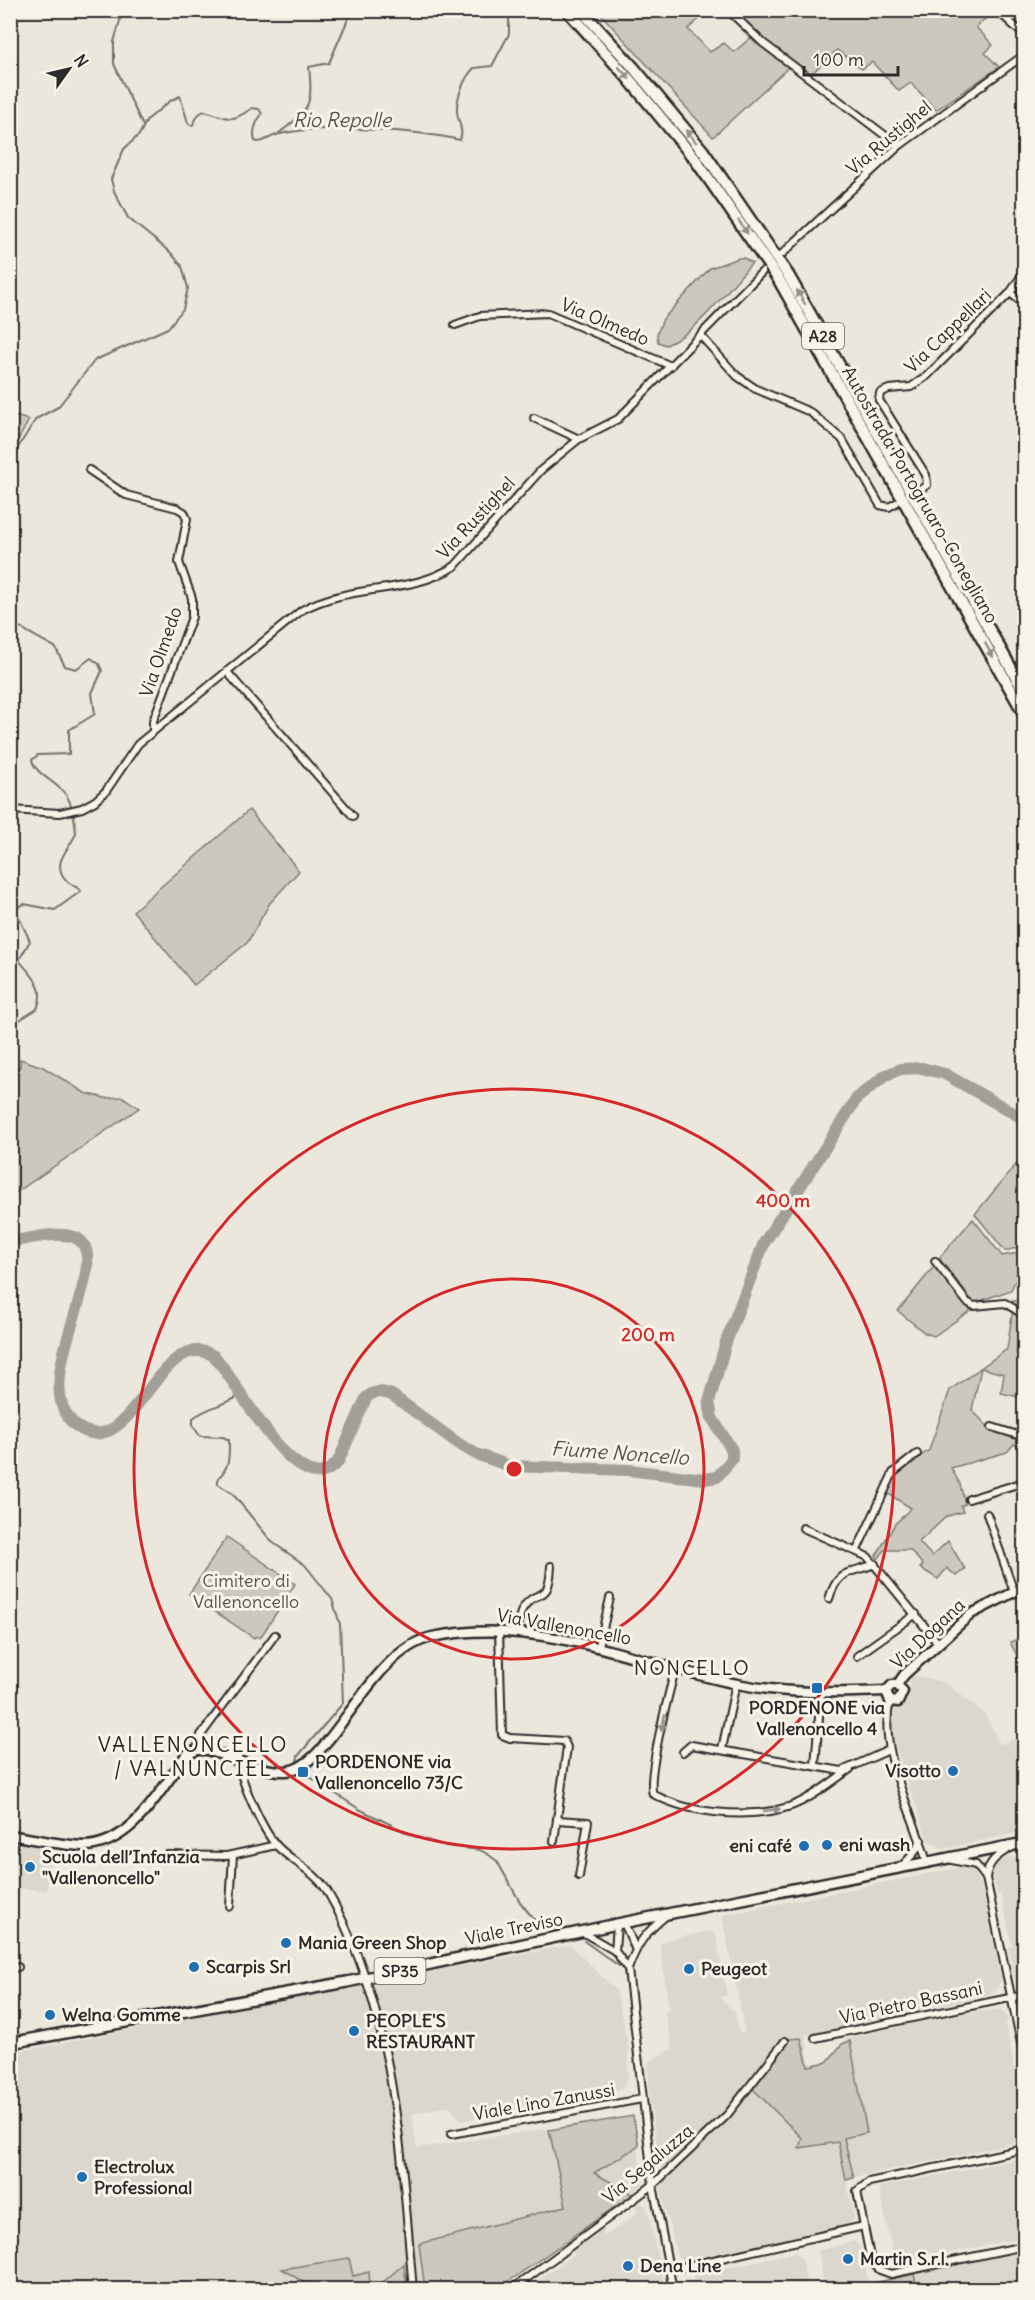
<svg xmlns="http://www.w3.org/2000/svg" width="1035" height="2300" font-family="Delius,sans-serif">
  <rect width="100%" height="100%" fill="#ebe7dd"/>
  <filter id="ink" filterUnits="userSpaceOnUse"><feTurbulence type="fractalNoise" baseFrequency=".0167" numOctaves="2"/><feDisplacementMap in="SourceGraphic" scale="12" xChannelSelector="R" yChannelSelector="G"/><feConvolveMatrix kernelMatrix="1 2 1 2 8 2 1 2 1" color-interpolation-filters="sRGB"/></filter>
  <g filter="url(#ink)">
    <g fill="#dbd7ce">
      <path d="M910,1674L946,1683L985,1714L1000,1745L1024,1734V1831L944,1849L928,1840L894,1743L890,1713L909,1696Z"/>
      <path d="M11,1842L50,1848L47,1891L11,1887Z"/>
      <path d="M1024,1855V1986L1016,1982L1014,1976L1008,1948L1012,1946L1001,1894L997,1895L993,1873L997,1860Z"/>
      <path d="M967,1866L974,1871L981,1884L1001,1978L997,1990L985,1996L805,2035L810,2065L827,2062L846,2039L856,2036L955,2015L1001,2009L1009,2020L1005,2022L1014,2068L1019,2067L1024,2092V2141L846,2179L854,2218L848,2226L681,2260L677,2255L660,2188L661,2170L650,2102L648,2062L672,2049L665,2011L669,2010L660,1945L666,1940L710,1931L716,1935L727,1995L720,1998L735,2012L739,2033H745L722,1915Z"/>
      <path d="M570,1945L616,1990L629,2049L628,2078L624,2086L617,2091L462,2121L449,2106L412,2114L417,2148L633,2116L643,2184L498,2289H11L10,2053Z"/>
      <path d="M1024,2158V2237L895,2265L879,2187Z"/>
      <path d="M639,2202L647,2207L665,2289H525L574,2255L573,2251L602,2230L604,2237L637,2213L636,2205Z"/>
      <path d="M854,2241L861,2248L869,2284L1024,2251V2289H825L818,2251Z"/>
      <path d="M795,2252L803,2260L807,2289H696L693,2275Z"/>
    </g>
    <g fill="#cbc8bf" stroke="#7b7a75" stroke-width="1.5">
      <path d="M598,11H704L706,13L688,29L710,52L724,43L734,52L756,33L732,11H990L992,13L976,27L993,45L985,53L999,67L936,110L911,83L899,91L872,62L862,69L837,50L810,75L793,63L713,137Z"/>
      <path d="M1001,11H1024V30L1002,12Z"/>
      <path d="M739,258H744L752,263C729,288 697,333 666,345L658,342L657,334L663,319L710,268Z"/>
      <path d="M11,415L29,420L11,453Z"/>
      <path d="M249,810L299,871L270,903L247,943L194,985L133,911Z"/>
      <path d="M20,1059L43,1067L85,1093L105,1098L123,1097L139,1108L11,1196V1079L20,1066Z"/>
      <path d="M1023,1156L1024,1246L1005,1251L975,1214Z"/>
      <path d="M973,1219L1002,1256L1024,1252V1262L1011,1290L974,1303L939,1258Z"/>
      <path d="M936,1264L971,1310L934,1336L925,1333L898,1311Z"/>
      <path d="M1024,1299V1317L1016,1353L1024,1355V1376L1019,1397L1001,1393L1004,1374L981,1368L972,1410L992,1431L1024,1441V1445L1020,1448L1014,1444L1007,1452L951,1468L960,1484L965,1504L961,1506L963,1512L947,1516L919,1542L932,1556L948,1541L965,1569L956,1576L947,1568L938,1579L920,1568L923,1565L910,1550H885L878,1559L876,1556L895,1524L911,1508L887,1493L897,1473L929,1450L950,1390L1007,1349L1013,1308L1003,1303Z"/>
      <path d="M227,1537L295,1584L260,1638L256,1636L254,1638L189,1594Z"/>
      <path d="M1024,1637V1669L1010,1642Z"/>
      <path d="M801,2038L808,2066L827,2062L842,2044L850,2041L867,2133L844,2138L854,2178L846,2180L838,2142L799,2148L802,2138L753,2089L790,2039Z"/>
      <path d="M633,2116L639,2146L594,2173L633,2194L498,2289H425L419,2244L566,2206L549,2130Z"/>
      <path d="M349,2258L353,2276L369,2272L370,2285L364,2289H314L282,2269Z"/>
      <path d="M404,2264L407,2289H375Z"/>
      <path d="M914,2274L917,2289H870L869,2284Z"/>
    </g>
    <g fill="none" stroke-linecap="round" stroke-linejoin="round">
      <g stroke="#72716c" stroke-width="2">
        <path d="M123,10L114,42V64L143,126"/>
        <path d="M279,133C310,110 313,104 309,67L329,63L352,10"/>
        <path d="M10,460L36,419L58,407L95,360L168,328L183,309L188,288L182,266L171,253L128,218L114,191L111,179L124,149L139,135L147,120L170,101L180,96L188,123L192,126L199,114L204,111C229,117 229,125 252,108L259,109L262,114C255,123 252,131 255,141L258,142C267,141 272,135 280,134C324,124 415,130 460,140C464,130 458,122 457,112C456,98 464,78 474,68L492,66L509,34V10"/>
        <path d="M10,620C22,630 42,640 55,647L65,666L76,669L91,658L99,664L102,671L92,693L95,714L69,730V754L38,755L32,760C35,774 58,783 66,795C73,805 75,821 76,833C71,848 50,862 66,880C70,885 77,886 81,891L55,910L24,904L18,907L17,913L30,941L19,960C31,976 47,986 37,1009L10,1026"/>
        <path d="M240,1396C225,1404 206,1408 193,1418V1426L200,1436L223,1437L229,1440C229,1456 230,1468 218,1478V1484L232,1493L272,1542L305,1565L332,1599L340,1624L343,1703L298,1756L297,1762"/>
        <path d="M304,1773L359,1809L414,1836L446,1846L480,1850L489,1855L497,1861L520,1902L541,1928L558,1933"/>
        <path d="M584,1941L619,1966"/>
      </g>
      <path stroke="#a29f98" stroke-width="12" d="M10,1242C29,1239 55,1231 74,1237C123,1255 16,1391 81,1429C134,1460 160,1323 214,1356C236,1379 285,1480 323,1472C329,1471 333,1466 338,1462L366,1398C375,1390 381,1391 392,1395L459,1444L476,1454L510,1466L628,1470L704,1479L717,1477L732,1459V1450L712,1418L709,1402L726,1342L764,1243L857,1098L886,1075L901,1069L922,1068L945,1074L1024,1119"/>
      <defs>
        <g id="street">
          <path d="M728,10L763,43L899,146"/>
          <path d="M997,10L1024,35"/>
          <path d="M782,254L899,146L1024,55"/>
          <path d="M1010,293L1024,304"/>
          <path d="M455,325L480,316L548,313L671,366"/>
          <path d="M701,336L737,376L756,389L810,412L842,439L880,505L889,507L896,503"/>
          <path d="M534,418L579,439"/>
          <path d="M89,470L126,495L177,508L184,512L187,519L179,562L192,598V617L153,721V730"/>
          <path d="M917,492L927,485L926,475L879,400L880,393L889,389L911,387L927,376L1010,293L1024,272"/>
          <path d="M228,673L353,816"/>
          <path d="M10,810L60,813L82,808L95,801L106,791L138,744L302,610C350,583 408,596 455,566L541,470L579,439L618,419L762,272"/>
          <path d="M935,1261L967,1302L974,1306L1005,1303L1024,1315"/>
          <path d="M992,1427L1024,1437"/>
          <path d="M969,1499L1024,1482"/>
          <path d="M987,1514L1014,1592"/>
          <path d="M803,1528L868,1557L938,1643"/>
          <path d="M857,1550L893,1473L917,1454"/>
          <path d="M829,1599C838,1569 848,1574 875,1564"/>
          <path d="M499,1630L502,1735L510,1738L564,1741L567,1747L554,1841"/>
          <path d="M516,1632C518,1624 519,1615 523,1608C537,1586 549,1607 551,1566"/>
          <path d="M599,1646L610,1598"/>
          <path d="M857,1656L916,1614"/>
          <path d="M676,1666C670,1689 646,1778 653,1794C689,1814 748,1819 788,1807C810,1800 831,1782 850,1769"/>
          <path d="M890,1701C877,1752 914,1813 927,1863"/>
          <path d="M722,1749L736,1683"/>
          <path d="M197,1750L201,1735L275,1635"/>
          <path d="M683,1752L691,1745L842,1771L889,1750"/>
          <path d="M238,1759C240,1780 262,1829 276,1845C292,1862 313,1870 326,1889C396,2010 401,2153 413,2290"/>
          <path d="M815,1765L821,1693"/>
          <path d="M557,1820L588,1822L579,1876"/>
          <path d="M167,1855L227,1856L276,1845"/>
          <path d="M952,1860L976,1865L986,1878L1024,2057"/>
          <path d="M900,1868L915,1852L921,1840"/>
          <path d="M986,1878C988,1862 997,1855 1011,1848"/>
          <path d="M230,1906L233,1855"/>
          <path d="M667,1915C645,1933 638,1942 628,1969L653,2185L673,2290"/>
          <path d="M624,1923L635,1948"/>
          <path d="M617,1924L615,1951L628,1969"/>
          <path d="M582,1932L615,1951"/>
          <path d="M10,1969L18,1967"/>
          <path d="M815,2038L1024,1995"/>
          <path d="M451,2134L642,2099"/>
          <path d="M1024,2149L869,2182L857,2191L871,2262L880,2270L891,2274L1024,2246"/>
          <path d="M669,2270L864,2226"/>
          <path d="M511,2290L653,2185L727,2115L785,2041"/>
        </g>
        <g id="secondary">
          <path d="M886,1691L892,1685H897L904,1675L971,1614L1024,1587"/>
          <path d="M886,1691L890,1701L898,1702L903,1691L897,1685"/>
          <path d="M10,1835C34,1839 60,1845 83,1846C132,1846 161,1789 186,1755L197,1750H207C231,1757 260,1772 286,1771C332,1768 368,1651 432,1637C537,1615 636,1663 737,1684C787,1694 836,1693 886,1691"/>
        </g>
        <path id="primary" d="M10,2043L347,1982L617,1924L1024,1843"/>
        <g id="highway">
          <path d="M567,10L628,78L695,159L779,280L1024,713"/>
          <path d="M581,10L633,67L703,151L788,275L1024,691"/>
        </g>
      </defs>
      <use href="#street" stroke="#2b2b2b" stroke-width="10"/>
      <use href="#secondary" stroke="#2b2b2b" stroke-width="13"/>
      <use href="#primary" stroke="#2b2b2b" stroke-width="14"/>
      <use href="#highway" stroke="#2b2b2b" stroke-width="15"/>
      <use href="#street" stroke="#f7f3e8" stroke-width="6"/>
      <use href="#secondary" stroke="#f7f3e8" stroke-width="8"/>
      <use href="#primary" stroke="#f7f3e8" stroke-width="9"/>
      <use href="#highway" stroke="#f7f3e8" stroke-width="10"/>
    </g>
    <defs><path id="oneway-solid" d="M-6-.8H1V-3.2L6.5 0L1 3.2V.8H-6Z" transform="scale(1.5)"/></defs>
    <g fill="#918f8a">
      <use href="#oneway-solid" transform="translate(624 73) rotate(49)"/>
      <use href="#oneway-solid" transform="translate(691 136) rotate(-129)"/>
      <use href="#oneway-solid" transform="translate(743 227) rotate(56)"/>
      <use href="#oneway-solid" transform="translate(801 297) rotate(-120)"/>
      <use href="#oneway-solid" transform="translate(989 650) rotate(60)"/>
      <use href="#oneway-solid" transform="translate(663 1723) rotate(103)"/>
      <use href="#oneway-solid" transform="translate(772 1810) rotate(-8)"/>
    </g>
  </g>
  <g fill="none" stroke="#d62828" stroke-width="3">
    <circle cx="514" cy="1469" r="190"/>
    <circle cx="514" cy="1469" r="380"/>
  </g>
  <g fill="#1f6fb2" stroke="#f7f3e8" stroke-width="2">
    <rect x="811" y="1682" width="12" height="12" rx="3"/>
    <circle cx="953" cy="1771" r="6"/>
    <rect x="297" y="1766" width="12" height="12" rx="3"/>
    <circle cx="827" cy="1845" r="6"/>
    <circle cx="804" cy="1846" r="6"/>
    <circle cx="30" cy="1867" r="6"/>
    <circle cx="286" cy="1943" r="6"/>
    <circle cx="194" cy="1967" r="6"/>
    <circle cx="689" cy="1969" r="6"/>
    <circle cx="50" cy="2015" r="6"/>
    <circle cx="354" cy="2031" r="6"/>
    <circle cx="82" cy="2177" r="6"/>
    <circle cx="848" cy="2259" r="6"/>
    <circle cx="628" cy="2266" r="6"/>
  </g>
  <g text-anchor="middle" stroke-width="6" stroke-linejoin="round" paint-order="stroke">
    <g fill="#f7f3e8" stroke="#686764" stroke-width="1.5">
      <rect x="802" y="323" width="42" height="26" rx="4.5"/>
      <rect x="374.5" y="1958" width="51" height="26" rx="4.5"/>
    </g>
    <g font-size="16" font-weight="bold" fill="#2b2b2b">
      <text x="823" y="342">A28</text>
      <text x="400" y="1977">SP35</text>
    </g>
    <g font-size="18" fill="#2b2b2b" stroke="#f7f3e8">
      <text transform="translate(889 138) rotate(-40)" y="6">Via Rustighel</text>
      <text transform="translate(605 322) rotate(23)" y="6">Via Olmedo</text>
      <text transform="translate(948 331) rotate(-44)" y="6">Via Cappellari</text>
      <text transform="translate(920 495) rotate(60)" y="6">Autostrada Portogruaro-Conegliano</text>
      <text transform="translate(476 518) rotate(-47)" y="6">Via Rustighel</text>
      <text transform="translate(161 652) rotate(-71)" y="6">Via Olmedo</text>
      <text transform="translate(564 1627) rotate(10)" y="6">Via Vallenoncello</text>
      <text transform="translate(928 1634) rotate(-43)" y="6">Via Dogana</text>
      <text transform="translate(514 1929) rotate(-12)" y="6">Viale Treviso</text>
      <text transform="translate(911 2003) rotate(-12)" y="6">Via Pietro Bassani</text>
      <text transform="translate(544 2102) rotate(-10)" y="6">Viale Lino Zanussi</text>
      <text transform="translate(648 2164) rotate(-40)" y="6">Via Segaluzza</text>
    </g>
    <g font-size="18" fill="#535250" stroke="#f7f3e8">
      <text x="246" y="1587">Cimitero di<tspan x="246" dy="21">Vallenoncello</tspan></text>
    </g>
    <g font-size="18" font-weight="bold" fill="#2b2b2b" stroke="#f7f3e8" text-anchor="start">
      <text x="817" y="1714" text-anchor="middle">PORDENONE via<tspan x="817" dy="21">Vallenoncello 4</tspan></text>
      <text x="315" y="1768">PORDENONE via<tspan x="315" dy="21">Vallenoncello 73/C</tspan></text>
      <text x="941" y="1777" text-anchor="end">Visotto</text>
      <text x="839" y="1851">eni wash</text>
      <text x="792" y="1852" text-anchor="end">eni café</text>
      <text x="42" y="1863">Scuola dell’Infanzia<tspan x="42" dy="21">"Vallenoncello"</tspan></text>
      <text x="298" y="1949">Mania Green Shop</text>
      <text x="206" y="1973">Scarpis Srl</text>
      <text x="701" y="1975">Peugeot</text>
      <text x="62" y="2021">Welna Gomme</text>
      <text x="366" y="2027">PEOPLE'S<tspan x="366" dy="21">RESTAURANT</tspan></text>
      <text x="94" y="2173">Electrolux<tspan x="94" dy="21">Professional</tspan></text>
      <text x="860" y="2265">Martin S.r.l.</text>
      <text x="640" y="2272">Dena Line</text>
    </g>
    <g font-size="20" font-style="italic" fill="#555451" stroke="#f7f3e8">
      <text x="342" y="127">Rio Repolle</text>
      <text transform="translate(620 1453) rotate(4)" y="7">Fiume Noncello</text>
    </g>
    <g font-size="20" letter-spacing="1.5" fill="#2b2b2b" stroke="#f7f3e8">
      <text x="692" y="1675">NONCELLO</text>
    </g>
    <g font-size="21" letter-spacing="1.5" fill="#2b2b2b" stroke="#f7f3e8">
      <text x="193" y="1752">VALLENONCELLO<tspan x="193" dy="24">/ VALNUNCIEL</tspan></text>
    </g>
  </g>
  <circle cx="514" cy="1469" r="9" fill="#d62828" stroke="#f7f3e8" stroke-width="3"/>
  <g font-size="18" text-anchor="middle" font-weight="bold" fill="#d62828" stroke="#f7f3e8" stroke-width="6" stroke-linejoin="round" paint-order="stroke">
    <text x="783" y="1207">400 m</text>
    <text x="648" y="1341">200 m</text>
  </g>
  <rect width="1035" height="2300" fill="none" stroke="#f7f3e8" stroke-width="36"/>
  <rect x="18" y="18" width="999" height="2264" fill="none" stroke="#2b2b2b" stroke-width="2" filter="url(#ink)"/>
  <g transform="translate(69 69) rotate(56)" stroke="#f7f3e8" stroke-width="4.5" paint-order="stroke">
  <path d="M0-4.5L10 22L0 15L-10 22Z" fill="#2b2b2b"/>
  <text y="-9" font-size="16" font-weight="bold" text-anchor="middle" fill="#2b2b2b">N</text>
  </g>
  <path d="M804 66v9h94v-9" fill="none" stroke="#2b2b2b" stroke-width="3"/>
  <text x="813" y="66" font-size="18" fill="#2b2b2b" stroke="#f7f3e8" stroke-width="4.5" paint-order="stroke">100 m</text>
</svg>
